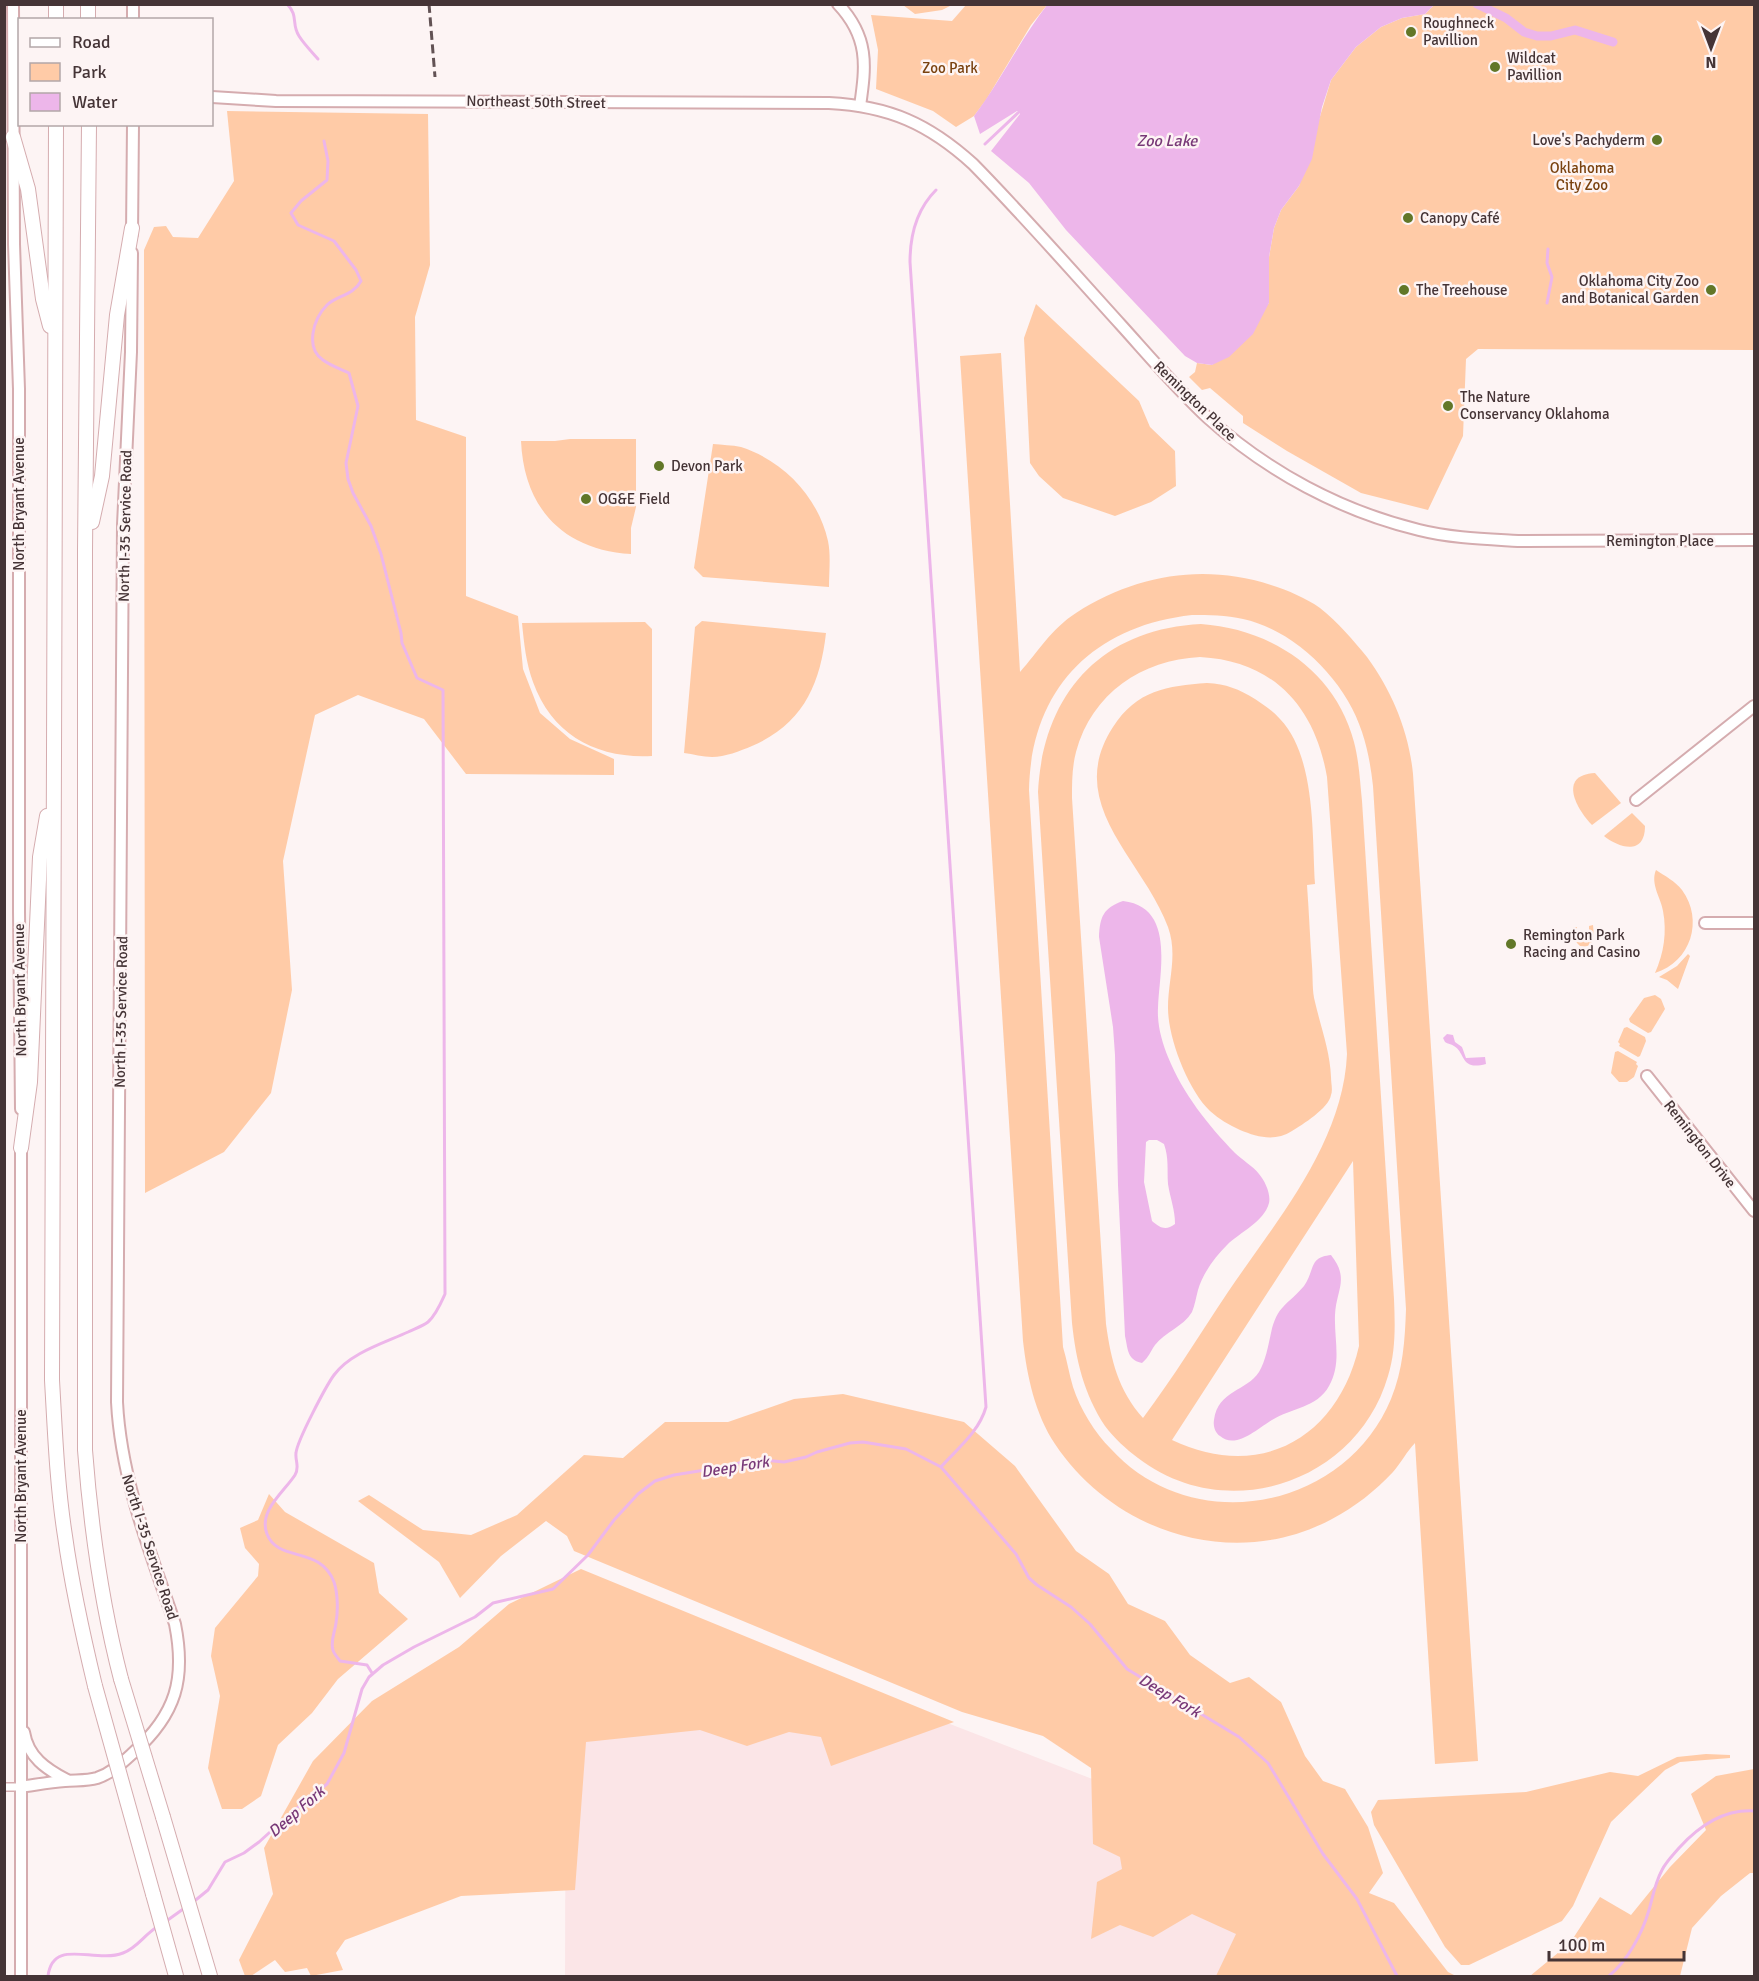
<svg xmlns="http://www.w3.org/2000/svg" width="1759" height="1981" font-family="Signika,sans-serif">
  <rect width="100%" height="100%" fill="#fdf4f4"/>
  <path fill="#fbe5e7" d="M566,1626L727,1638L1297,1858L1345,1976H565Z"/>
  <g fill="#ffcba7" fill-rule="evenodd">
    <path d="M903,5H952L942,10L915,14Z"/>
    <path d="M966,5H1047L1031,25L986,100L974,116L956,127L933,111L876,89L878,50L871,15L952,21Z"/>
    <path d="M1434,5H1754V350L1478,349L1466,359L1463,436L1428,510L1361,493L1287,451L1243,423V416L1210,388L1202,390L1189,377L1195,372L1197,363L1212,365L1269,303V257L1274,228L1281,210L1299,186L1331,80L1356,47L1381,27L1402,18L1425,14Z"/>
    <path d="M227,111L428,114L430,265L415,317L416,420L466,437V596L518,616L523,669L540,713L570,739L614,759V775L466,774L424,719L358,695L315,715L283,861L292,990L271,1093L224,1152L145,1193L144,250L154,227L166,226L173,237L198,238L234,181Z"/>
    <path d="M1036,304L1139,401L1150,427L1175,451L1176,486L1151,502L1115,516L1063,498L1039,476L1030,463L1024,338Z"/>
    <path d="M1001,353L1020,672C1037,653 1052,628 1076,613C1135,575 1203,563 1271,585C1287,590 1306,598 1320,608C1338,622 1353,640 1367,657C1392,691 1409,732 1413,774L1478,1761L1435,1764L1415,1443C1407,1451 1401,1463 1393,1472C1375,1491 1355,1507 1332,1519C1235,1571 1115,1534 1055,1444C1035,1414 1027,1376 1023,1341L960,356ZM1192,615C1209,615 1226,615 1243,619C1295,630 1346,681 1362,732C1368,750 1371,768 1373,786L1406,1309C1405,1340 1403,1370 1391,1399C1345,1510 1193,1539 1111,1449C1095,1433 1080,1409 1073,1387C1069,1374 1067,1360 1063,1347L1029,790C1031,689 1093,626 1192,615Z"/>
    <path d="M570,439H636V507L631,528V554C563,550 524,508 521,441H555Z"/>
    <path d="M713,444C722,445 732,445 741,447C784,461 818,497 828,541C831,555 829,573 829,587L703,577L694,568Z"/>
    <path d="M702,621L826,633C820,685 803,724 752,746C740,751 725,757 712,757C703,757 693,754 684,753L695,627Z"/>
    <path d="M645,622L652,629V756C597,759 552,735 533,682C526,663 524,643 522,623Z"/>
    <path d="M1201,624C1271,629 1335,670 1354,742C1359,761 1360,781 1362,801L1394,1299C1395,1324 1396,1351 1388,1376C1357,1483 1226,1526 1138,1458C1126,1449 1114,1438 1105,1426C1084,1394 1076,1361 1072,1323L1038,792C1043,694 1101,629 1201,624ZM1200,657C1274,661 1315,707 1327,777L1347,1054C1343,1144 1276,1221 1228,1292C1200,1334 1173,1378 1143,1418C1118,1390 1111,1360 1106,1324L1072,798C1072,783 1072,767 1076,752C1092,693 1142,660 1200,657ZM1353,1161L1359,1346C1338,1438 1260,1482 1172,1440Z"/>
    <path d="M1207,683C1226,684 1239,689 1255,699C1264,705 1273,711 1280,719C1316,757 1312,835 1315,884L1307,885C1309,912 1310,939 1312,966C1313,978 1312,991 1315,1002C1321,1028 1330,1051 1331,1077C1331,1083 1333,1090 1331,1095C1329,1108 1302,1125 1292,1131C1275,1142 1257,1137 1240,1130C1229,1125 1219,1119 1210,1111C1188,1090 1168,1038 1168,1008C1168,980 1178,955 1168,927C1143,859 1063,804 1113,727C1137,690 1167,686 1207,683Z"/>
    <path d="M1595,773L1621,803L1592,825C1577,810 1557,775 1595,773Z"/>
    <path d="M1632,813L1645,826C1645,856 1619,848 1604,836Z"/>
    <path d="M1656,870C1665,876 1675,881 1682,890C1704,920 1691,962 1655,973C1664,953 1667,932 1663,911C1661,898 1650,884 1656,870Z"/>
    <path d="M1593,925C1594,936 1595,949 1580,946L1575,941L1573,927H1577L1576,931L1579,933L1589,931V926Z"/>
    <path d="M1688,954L1690,956L1678,989L1667,980L1659,977L1677,966Z"/>
    <path d="M1655,995L1661,999L1665,1009L1651,1032L1648,1033L1630,1022L1629,1019L1644,998Z"/>
    <path d="M1627,1027L1645,1037L1646,1041L1640,1056L1638,1057L1619,1046L1620,1044L1618,1042L1624,1028Z"/>
    <path d="M1618,1051L1637,1062L1636,1064L1638,1066L1634,1077L1627,1082H1619L1611,1073L1615,1052Z"/>
    <path d="M843,1394L964,1422L1015,1466L1076,1551L1109,1574L1128,1604L1165,1621L1190,1655L1230,1683L1249,1677L1281,1702L1305,1756L1323,1781L1345,1789L1368,1827L1383,1873L1369,1893L1394,1903L1448,1972L1456,1976H1216L1236,1934L1192,1914L1153,1937L1120,1925L1091,1939L1097,1882L1122,1869L1120,1857L1093,1844L1091,1768L1043,1736L962,1712L574,1551L567,1536L546,1521L501,1556L460,1598L439,1562L358,1501L369,1495L423,1530L471,1535L517,1515L584,1455L623,1458L665,1422H728L794,1399Z"/>
    <path d="M269,1494L285,1512L374,1563L379,1593L408,1619L338,1679L312,1713L278,1745L261,1796L242,1809H222L208,1768L220,1696L211,1656L215,1628L258,1576L259,1564L245,1548L240,1528L258,1520Z"/>
    <path d="M581,1569L954,1722L831,1766L821,1737L789,1732L747,1746L700,1730L586,1742L575,1890L461,1896L345,1940L336,1953L343,1970L311,1976L307,1968L285,1972L275,1960L251,1976H245L239,1960L273,1894L264,1848L313,1761L372,1701L459,1647L509,1604Z"/>
    <path d="M1706,1754L1730,1755V1758L1680,1762L1665,1770L1611,1822L1573,1906L1562,1921L1469,1965H1461L1445,1947L1374,1825L1371,1812L1378,1800L1526,1792L1610,1772L1638,1776L1677,1757Z"/>
    <path d="M1754,1769V1873H1750L1721,1896L1692,1928L1680,1976H1530L1570,1943L1600,1897L1631,1915L1670,1867L1706,1830L1691,1794L1716,1776Z"/>
  </g>
  <g fill="#edb6ea" fill-rule="evenodd">
    <path d="M1047,5H1434L1425,14L1402,18L1381,27L1356,47L1331,80L1322,107L1312,159L1299,186L1281,210L1274,228L1269,257V303L1253,334L1229,357L1212,365L1197,363L1185,356L1066,230L1029,183L991,151L1020,114L1019,111H1017L980,134L974,116C1001,80 1020,40 1047,5Z"/>
    <path d="M1123,901C1176,907 1159,973 1158,1008C1157,1025 1162,1042 1168,1057C1183,1094 1208,1125 1235,1153C1242,1160 1253,1166 1259,1174C1265,1181 1271,1194 1269,1203C1264,1222 1240,1232 1227,1245C1215,1257 1203,1273 1198,1290C1196,1297 1195,1305 1192,1312C1183,1327 1165,1332 1155,1345C1150,1352 1149,1357 1142,1363C1127,1360 1128,1349 1125,1336L1118,1185L1115,1055L1113,1027L1099,937C1100,917 1103,908 1123,901ZM1149,1140H1157L1164,1144C1169,1158 1167,1170 1168,1184C1170,1198 1175,1209 1175,1224C1166,1231 1160,1228 1152,1221L1144,1182L1146,1142Z"/>
    <path d="M1447,1034L1453,1035L1455,1042L1462,1047L1466,1058L1485,1057L1486,1064C1460,1071 1466,1053 1454,1046C1451,1044 1448,1044 1445,1042L1443,1038Z"/>
    <path d="M1331,1255C1350,1279 1336,1290 1335,1315C1334,1340 1342,1363 1329,1386C1317,1408 1291,1408 1272,1420C1258,1428 1236,1450 1220,1436C1215,1433 1213,1426 1214,1420C1218,1390 1247,1391 1259,1372C1266,1360 1268,1346 1271,1333C1277,1305 1288,1305 1304,1286C1310,1278 1311,1268 1315,1262C1320,1256 1325,1256 1331,1255Z"/>
  </g>
  <g fill="none" stroke-linecap="round" stroke-linejoin="round">
    <g stroke="#edb6ea" stroke-width="3">
      <path d="M287,4C299,16 291,24 299,36C304,44 311,51 318,59"/>
      <path d="M324,141L328,161L327,180L301,201L291,213L298,225L334,241L356,270L361,281C353,296 337,295 327,305C313,319 305,348 323,360C331,366 341,369 349,373L358,406L346,463L348,479L353,493L371,526L381,554L401,633L402,643L417,678L443,690L445,1294C441,1303 436,1315 428,1322C423,1326 414,1329 408,1332C384,1343 350,1353 334,1375C326,1386 297,1441 296,1453C295,1461 300,1467 295,1475C284,1492 258,1511 267,1534C278,1563 320,1545 334,1582C338,1594 338,1611 336,1623C335,1632 330,1641 333,1650C334,1654 338,1658 340,1661L367,1665L372,1673"/>
      <path d="M985,144L1020,111"/>
      <path d="M936,190C917,209 910,236 910,262L986,1407C979,1432 957,1449 941,1467"/>
      <path d="M1547,303L1552,277L1547,263L1548,249"/>
      <path d="M192,1903L208,1890L225,1862L244,1853L259,1842L291,1813L327,1784L344,1753L362,1689L369,1677L383,1665L414,1647L475,1617L493,1603L553,1589L588,1555L614,1520L638,1494L655,1481L674,1475L730,1466L742,1462L763,1460L784,1462L806,1457L817,1452L850,1443L863,1442L906,1449L941,1467L1016,1554L1029,1578L1037,1585L1071,1607L1090,1624L1127,1669L1239,1737L1268,1763L1323,1854L1357,1899L1397,1976"/>
      <path d="M165,1922L186,1907"/>
      <path d="M48,1976C53,1937 94,1964 123,1953C137,1948 144,1935 157,1927"/>
      <path d="M1609,1976C1628,1960 1642,1934 1649,1910C1653,1896 1655,1883 1662,1870C1666,1862 1673,1855 1679,1848C1699,1826 1723,1809 1754,1811"/>
    </g>
    <path stroke="#edb6ea" stroke-width="9" d="M1477,4L1506,18L1524,32L1537,36H1551L1575,30L1613,42"/>
    <defs>
      <path id="street" d="M4,1787H20"/>
      <g id="secondary">
        <path d="M13,4L14,244L19,389V911L21,1109"/>
        <path d="M133,4V20"/>
        <path d="M838,4C869,37 866,65 860,106"/>
        <path d="M212,97L276,101L829,103C889,106 929,124 973,164C1024,216 1072,271 1121,325C1149,356 1177,389 1208,418C1268,472 1341,511 1419,530C1451,538 1485,539 1518,541L1754,540"/>
        <path d="M132,234L133,124"/>
        <path d="M1636,800L1754,706"/>
        <path d="M1705,923H1754"/>
        <path d="M1647,1076L1754,1211"/>
        <path d="M24,1732C28,1757 46,1769 67,1780"/>
        <path d="M20,1787C35,1785 50,1782 65,1781C76,1780 87,1781 97,1778C112,1773 123,1762 134,1752C176,1714 186,1679 175,1624C150,1551 121,1480 117,1402L123,525L131,352L132,253"/>
        <path d="M21,1976V1143"/>
      </g>
      <g id="highway">
        <path d="M56,20V4"/>
        <path d="M88,20V4"/>
        <path d="M56,124L52,1380C55,1432 57,1485 65,1536C72,1587 83,1636 95,1686"/>
        <path d="M89,124L85,551V1450C91,1529 101,1602 121,1679"/>
        <path d="M13,137L28,189L43,299L50,326"/>
        <path d="M92,522L102,476L117,315L132,228"/>
        <path d="M21,1148L30,1082L40,857L47,816"/>
        <path d="M163,1817L210,1976"/>
        <path d="M153,1894L176,1976"/>
      </g>
    </defs>
    <use href="#street" stroke="#d5acaf" stroke-width="10"/>
    <use href="#secondary" stroke="#d5acaf" stroke-width="14"/>
    <use href="#highway" stroke="#d5acaf" stroke-width="16"/>
    <use href="#street" stroke="#fff" stroke-width="7"/>
    <use href="#secondary" stroke="#fff" stroke-width="10"/>
    <use href="#highway" stroke="#fff" stroke-width="14"/>
    <path stroke="#625254" stroke-width="3" stroke-dasharray="9 4.5" stroke-linecap="butt" d="M429,4L435,77"/>
    <defs>
      <g id="highway-bridge">
        <path d="M121,1679L163,1817"/>
        <path d="M95,1686L153,1894"/>
      </g>
    </defs>
    <use href="#highway-bridge" stroke="#d5acaf" stroke-width="16" stroke-linecap="butt"/>
    <use href="#highway-bridge" stroke="#fff" stroke-width="14"/>
  </g>
  <g fill="#627728" stroke="#fdf4f4" stroke-width="2">
    <circle cx="1411" cy="32" r="6"/>
    <circle cx="1495" cy="67" r="6"/>
    <circle cx="1657" cy="140" r="6"/>
    <circle cx="1408" cy="218" r="6"/>
    <circle cx="1404" cy="290" r="6"/>
    <circle cx="1711" cy="290" r="6"/>
    <circle cx="1448" cy="406" r="6"/>
    <circle cx="659" cy="466" r="6"/>
    <circle cx="586" cy="499" r="6"/>
    <circle cx="1511" cy="944" r="6"/>
  </g>
  <g text-anchor="middle" stroke-width="5" stroke-linejoin="round" paint-order="stroke">
    <g font-size="15" fill="#453436" stroke="#fdf4f4" text-anchor="start">
      <text x="1423" y="28">Roughneck<tspan x="1423" dy="17">Pavillion</tspan></text>
      <text x="1507" y="63">Wildcat<tspan x="1507" dy="17">Pavillion</tspan></text>
      <text x="1645" y="145" text-anchor="end">Love's Pachyderm</text>
      <text x="1420" y="223">Canopy Café</text>
      <text x="1699" y="286" text-anchor="end">Oklahoma City Zoo<tspan x="1699" dy="17">and Botanical Garden</tspan></text>
      <text x="1416" y="295">The Treehouse</text>
      <text x="1460" y="402">The Nature<tspan x="1460" dy="17">Conservancy Oklahoma</tspan></text>
      <text x="671" y="471">Devon Park</text>
      <text x="598" y="504">OG&amp;E Field</text>
      <text x="1523" y="940">Remington Park<tspan x="1523" dy="17">Racing and Casino</tspan></text>
    </g>
    <g font-size="15" fill="#7a420f" stroke="#fdf4f4">
      <text x="950" y="73">Zoo Park</text>
      <text x="1582" y="173">Oklahoma<tspan x="1582" dy="17">City Zoo</tspan></text>
    </g>
    <g font-size="15" fill="#453436" stroke="#fdf4f4">
      <text transform="translate(536 102) rotate(1)" y="5">Northeast 50th Street</text>
      <text transform="translate(1195 401) rotate(44)" y="5">Remington Place</text>
      <text transform="translate(19 504) rotate(-90)" y="5">North Bryant Avenue</text>
      <text transform="translate(125 526) rotate(-89)" y="5">North I-35 Service Road</text>
      <text x="1660" y="546">Remington Place</text>
      <text transform="translate(20 990) rotate(-91)" y="5">North Bryant Avenue</text>
      <text transform="translate(121 1012) rotate(-89)" y="5">North I-35 Service Road</text>
      <text transform="translate(1700 1144) rotate(52)" y="5">Remington Drive</text>
      <text transform="translate(21 1476) rotate(-90)" y="5">North Bryant Avenue</text>
      <text transform="translate(150 1547) rotate(72)" y="5">North I-35 Service Road</text>
    </g>
    <g font-size="16" font-style="italic" fill="#783877" stroke="#fdf4f4">
      <text x="1167" y="146">Zoo Lake</text>
      <text transform="translate(735 1466) rotate(-9)" y="6">Deep Fork</text>
      <text transform="translate(1170 1695) rotate(31)" y="6">Deep Fork</text>
      <text transform="translate(296 1811) rotate(-41)" y="6">Deep Fork</text>
    </g>
  </g>
  <rect width="1759" height="1981" fill="none" stroke="#453436" stroke-width="12"/>
  <rect x="18" y="18" width="195" height="108" fill="#fdf4f4" stroke="#b3a7a8" stroke-width="1.5"/>
  <rect x="30" y="38" width="30" height="9" fill="#ffffff" stroke="#b3a7a8" stroke-width="1.5"/>
  <text x="72" y="48" font-size="18" fill="#453436">Road</text>
  <rect x="30" y="63" width="30" height="18" fill="#ffcba7" stroke="#b3a7a8" stroke-width="1.5"/>
  <text x="72" y="78" font-size="18" fill="#453436">Park</text>
  <rect x="30" y="93" width="30" height="18" fill="#edb6ea" stroke="#b3a7a8" stroke-width="1.5"/>
  <text x="72" y="108" font-size="18" fill="#453436">Water</text>
  <g transform="translate(1711 48) rotate(180)" stroke="#fdf4f4" stroke-width="4.5" paint-order="stroke">
  <path d="M0-4.5L10 22L0 15L-10 22Z" fill="#453436"/>
  <text y="-9" font-size="16" font-weight="bold" text-anchor="middle" fill="#453436">N</text>
  </g>
  <path d="M1549 1951v9h135v-9" fill="none" stroke="#453436" stroke-width="3"/>
  <text x="1558" y="1951" font-size="18" fill="#453436" stroke="#fdf4f4" stroke-width="4.5" paint-order="stroke">100 m</text>
</svg>
